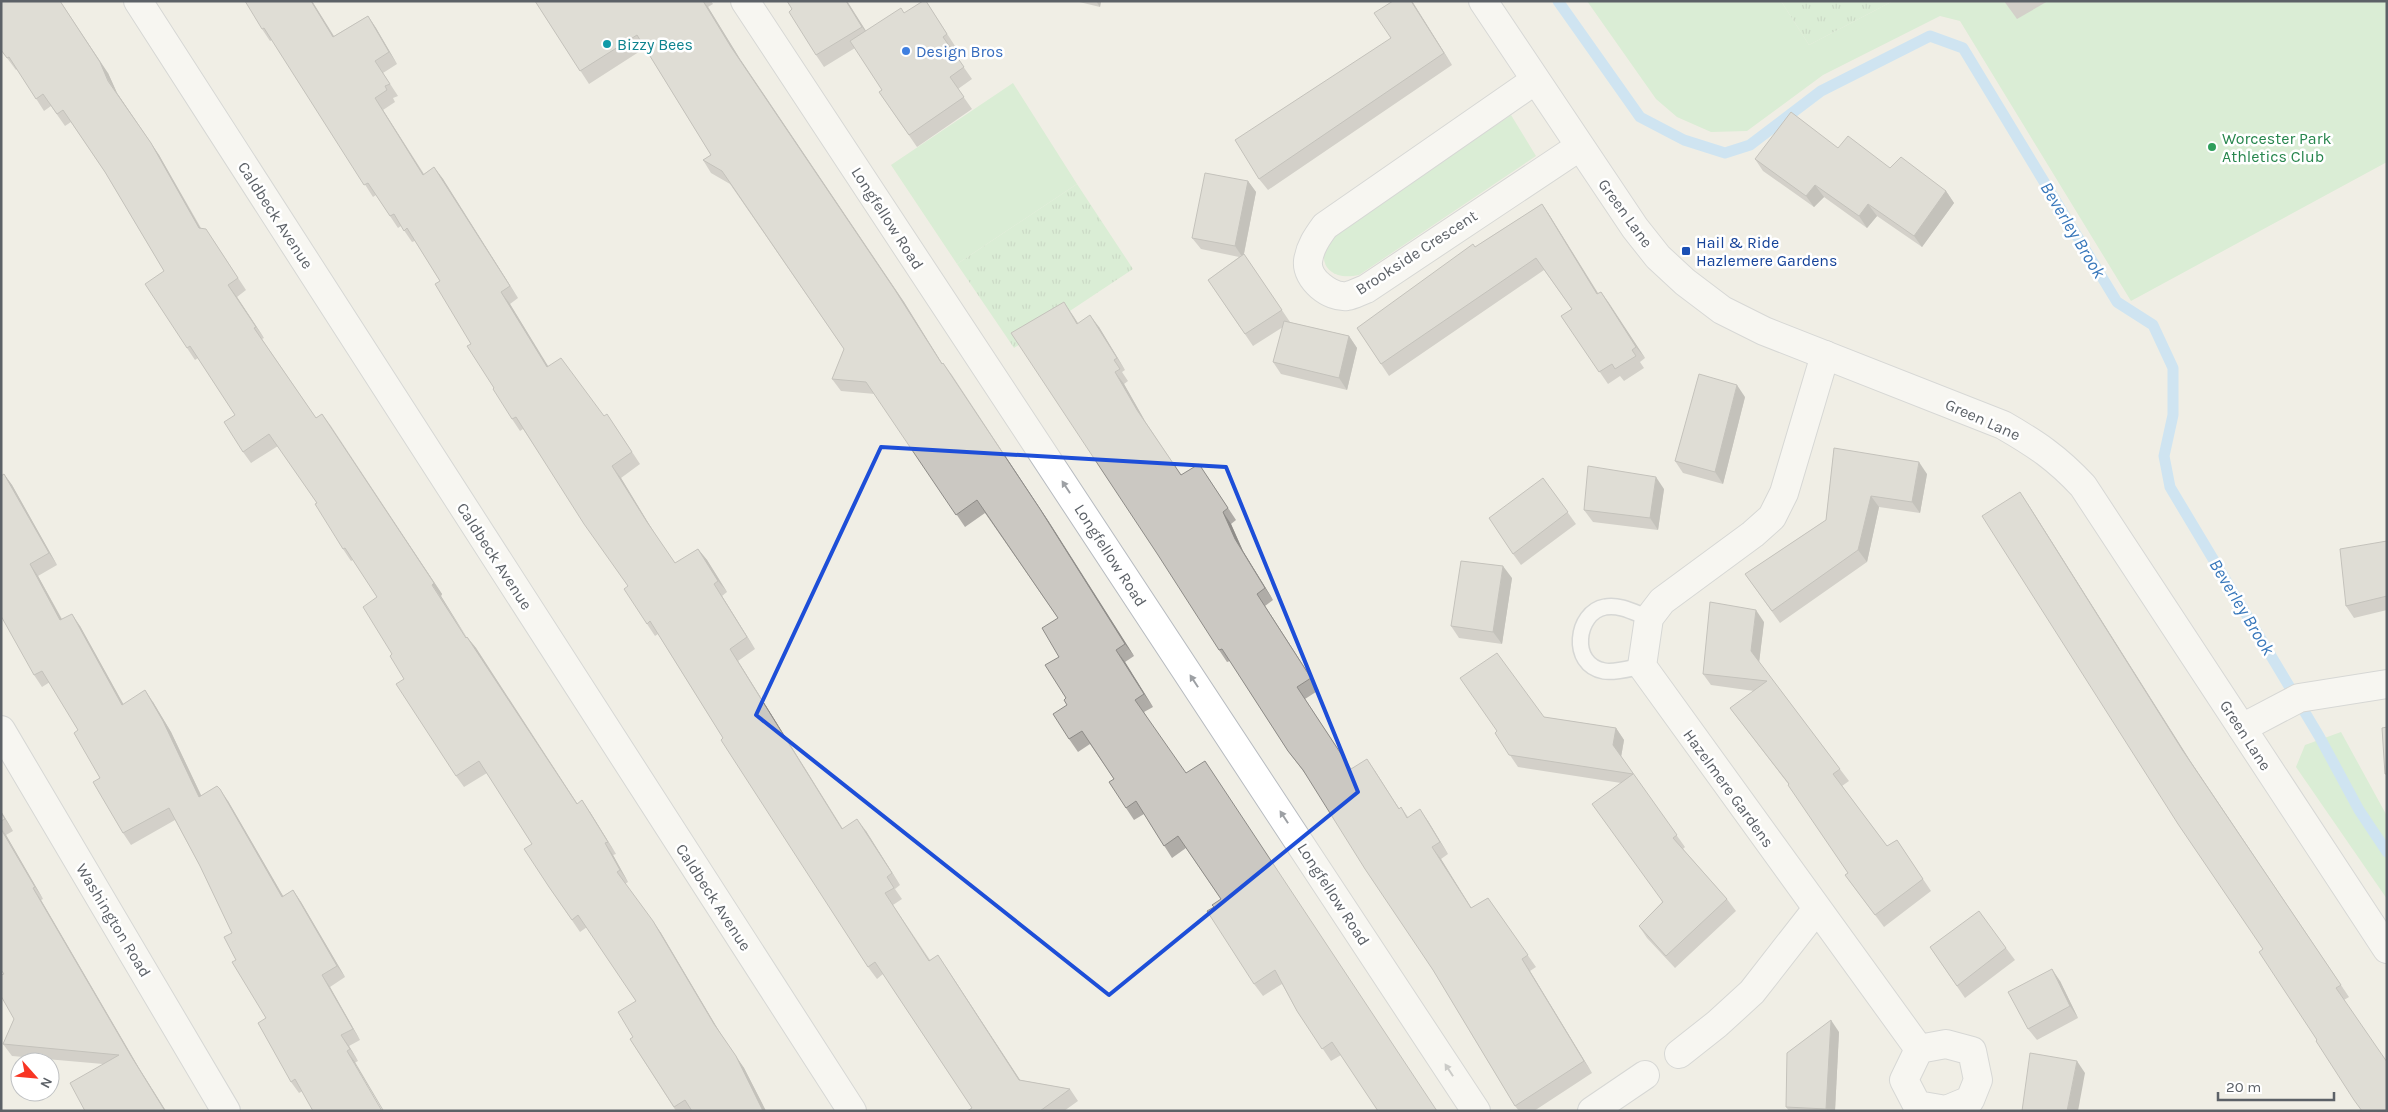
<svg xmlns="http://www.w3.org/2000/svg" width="2388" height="1112" font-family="Karla,sans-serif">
  <defs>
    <pattern id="park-tufts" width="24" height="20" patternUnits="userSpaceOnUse" patternTransform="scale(1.25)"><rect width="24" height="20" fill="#bfeac0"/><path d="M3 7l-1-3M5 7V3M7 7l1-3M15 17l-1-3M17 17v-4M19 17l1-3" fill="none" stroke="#9ec1a0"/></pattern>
  </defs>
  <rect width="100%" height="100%" fill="#f0eee5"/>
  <g fill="#bfeac0">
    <path d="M1587,1H1781L1809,45L1893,1H2387V162L2131,301L1960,21L1940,16L1823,75L1747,131L1711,132L1677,117L1656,99Z"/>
    <path d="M1013,83L1077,184L957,264L891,165Z"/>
    <path d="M1511,115L1536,156L1359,275C1328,282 1313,260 1333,235Z"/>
    <path d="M2341,732L2387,816V899L2296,767L2305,745Z"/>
  </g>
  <g fill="url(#park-tufts)">
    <path d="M1781,1H1893L1809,45Z"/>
    <path d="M1077,184L1133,269L1014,348L957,264Z"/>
  </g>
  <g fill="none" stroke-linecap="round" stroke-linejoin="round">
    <path stroke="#a6d8ff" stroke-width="11" d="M1558,1L1640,117L1684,140L1725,153L1750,145L1821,91L1930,36L1963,48L2117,302L2153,325L2173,368V415L2164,456L2170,487L2319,736L2359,810L2387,852"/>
    <defs>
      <path id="lane" d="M1642,666C1631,668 1615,673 1604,671C1569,665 1576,612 1605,607C1620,604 1635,613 1649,618"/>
      <g id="street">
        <path d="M138,1L852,1111"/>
        <path d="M745,1L1476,1111"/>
        <path d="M1534,81L1325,226C1317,237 1310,247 1308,261C1306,279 1330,298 1347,296C1353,295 1360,291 1366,289L1579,147"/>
        <path d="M1825,355L1784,493L1772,517L1753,534L1662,601L1649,618L1642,666L1919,1049L1946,1044L1972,1051L1978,1080L1970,1100L1946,1110L1917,1105L1904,1080L1919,1049"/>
        <path d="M2242,728L2299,698L2387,684"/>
        <path d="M1,730L226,1111"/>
        <path d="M1679,1054L1717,1024L1752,992L1816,910"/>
        <path d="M1592,1111L1645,1075"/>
      </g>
      <path id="secondary" d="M1483,1L1635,228L1658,257L1685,282L1722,310L1764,331L2003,425C2036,444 2057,458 2083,486L2387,949"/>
    </defs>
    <use href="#lane" stroke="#b7bbc0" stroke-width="18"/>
    <use href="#street" stroke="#b7bbc0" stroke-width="30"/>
    <use href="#secondary" stroke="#b8bcc2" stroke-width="30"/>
    <use href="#lane" stroke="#fff" stroke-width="15"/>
    <use href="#street" stroke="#fff" stroke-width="28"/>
    <use href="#secondary" stroke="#fff" stroke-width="28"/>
  </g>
  <g fill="#afaca7">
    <path d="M312,1L334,36L368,16L376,28L397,64L383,73L398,96L393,98L395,102L383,110L424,174L434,167L443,179L518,298L510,304L548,367L615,426L640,464L621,478L655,534L675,563L698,549L707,560L727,592L722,596L755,649L738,661L843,829L866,831L900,885L895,889L902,899L893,905L930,960L946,967L1020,1080L1070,1089L1078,1101L1064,1111H967L972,1108L883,974L877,979L868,967L723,738L658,634L655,636L647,624L628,586L523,429L520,431L512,419L494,388L471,344L440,281L415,241L412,242L401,226L398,228L376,195L373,197L272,40L270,41L262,29Z"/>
    <path d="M535,1H711L713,4L708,7L740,59L904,302L942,364L943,363L952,375L1049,522L1134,656L1125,662L1153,707L1144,712L1341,1055L1331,1061L1297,1011L1282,984L1263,996L1254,984L1214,907L1221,899L1186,848L1172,858L1144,814L1134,820L1126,808L1114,779L1090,744L1078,752L1069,739L1067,705L1059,657L1058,618L985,513L965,527L875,394L841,391L832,379L844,349L730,184L711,173L703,160L711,155L645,48L589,84Z"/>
    <path d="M787,1H847L866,31L904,13L933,12L955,46L951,49L972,79L958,89L972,109L917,147L879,92L882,90L855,48L824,67L816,55L792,9Z"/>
    <path d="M1075,1H1101L1100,7Z"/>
    <path d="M1412,1L1452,65L1268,190L1259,179L1391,38Z"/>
    <path d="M2004,1H2048L2017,19Z"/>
    <path d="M1,50L108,73L117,93L159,155L201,228L214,241L246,290L237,297L264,338L262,339L316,418L322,414L331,426L442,594L441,596L466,637H467L476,648L577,803L590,812L616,854L613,855L628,882L625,884L661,933L722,1036L744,1068L766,1111H676L630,1039L633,1037L636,1001L587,927L580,932L549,887L532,844L487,773L464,787L456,776L392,654L377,597L353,560L351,561L343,549L317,503L278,446L251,463L243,452L235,415L198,358L195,360L187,348L164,271L105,172L71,122L65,126L51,106L44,111L17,69L16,70Z"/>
    <path d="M1838,148L1946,191L1954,203L1922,247L1877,216L1867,228L1824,197L1814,207L1763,171L1755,159Z"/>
    <path d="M1248,181L1256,192L1244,254L1290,322H1289L1349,336L1357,348L1347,390L1281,374L1273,362L1283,327L1253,346L1208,280L1239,257L1201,249L1192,238Z"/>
    <path d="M1542,204L1550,216L1598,293L1601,292L1645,358L1640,362L1644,368L1624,381L1620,376L1608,384L1561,316L1572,309L1544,270L1389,376L1357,328L1475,247Z"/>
    <path d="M1072,314L1078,323L1099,327L1125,370L1122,372L1128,381L1124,384L1145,421L1181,475L1207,476L1236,520L1231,524L1243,551L1273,600L1265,606L1319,690L1305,699L1351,769L1375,771L1399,809L1401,807L1408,817L1428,821L1448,854L1441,859L1471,908L1488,898L1536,967L1530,971L1592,1073L1534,1111H1519L1515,1106L1433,970L1307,776L1288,751L1230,661L1227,662L1219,650Z"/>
    <path d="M1745,397L1723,484L1683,473L1675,461Z"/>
    <path d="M1834,448L1927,474L1920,513L1879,507L1867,562L1780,623L1745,574L1826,520Z"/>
    <path d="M4,474L12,485L57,565L38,576L62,619L80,626L123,704L153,702L171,732L201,795L228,801L283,896L293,890L301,902L345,977L330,987L360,1040L349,1046L358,1061L299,1093L291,1082L266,1018L236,960L232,933L200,866L175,820L131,845L123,833L100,778L78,730L50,682L42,687L34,675Z"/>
    <path d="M1543,478L1576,524L1521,565L1513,554Z"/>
    <path d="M1664,489L1658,530L1593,522L1584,510Z"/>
    <path d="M2028,504L2191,762L2349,997L2344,1000L2317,1040L2263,949Z"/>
    <path d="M2387,541V610L2354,618L2346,606Z"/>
    <path d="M1512,578L1502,644L1459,638L1451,626Z"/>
    <path d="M1764,622L1759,662L1849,781L1842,786L1887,846L1897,840L1931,891L1884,927L1845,875L1848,873L1789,785L1730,708L1754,691L1711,685L1703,674Z"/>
    <path d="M1544,717L1616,728L1624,740L1621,757L1685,847L1683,849L1727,899L1736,911L1675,968L1647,938L1639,926L1662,902L1621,783L1518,767L1495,733Z"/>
    <path d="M1,811L13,831L6,835L43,899L41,900L139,1068L166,1111H85L103,1064L12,1056L3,1044L14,1019L4,974L1,970Z"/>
    <path d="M1930,947L2006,948L2015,960L1965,998Z"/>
    <path d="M2060,981L2078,1018L2037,1040L2028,1029Z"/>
    <path d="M1839,1032L1835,1111H1789L1786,1107Z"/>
  </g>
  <g fill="#8e8c88">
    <path d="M60,1L108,73L117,93L159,155L207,240L199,228Z"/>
    <path d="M311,1H312L341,48L333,37Z"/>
    <path d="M703,1L708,7L740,59L904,302L950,376L731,47Z"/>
    <path d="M846,1H847L871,39L862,27Z"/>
    <path d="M1096,1H1101L1100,7Z"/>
    <path d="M1411,1H1412L1452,65L1444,53Z"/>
    <path d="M368,16L376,28L397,64L389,52Z"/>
    <path d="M375,98L383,110L431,186L423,175Z"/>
    <path d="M434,167L443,179L518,298L510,286Z"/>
    <path d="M1248,181L1256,192L1243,258L1235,246Z"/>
    <path d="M1815,185L1824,197L1814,207L1806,196Z"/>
    <path d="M1946,191L1954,203L1922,247L1914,236Z"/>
    <path d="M1542,204L1550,216L1605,305L1597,294Z"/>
    <path d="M1868,204L1877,216L1867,228L1859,216Z"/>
    <path d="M228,285L237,297L264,338L256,327Z"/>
    <path d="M501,292L510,304L556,379L547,367Z"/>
    <path d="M1601,292L1609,303L1645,358L1636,347Z"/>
    <path d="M1064,302L1072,314L1085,335L1077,324Z"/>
    <path d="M1090,315L1099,327L1125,370L1117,358Z"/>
    <path d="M1349,336L1357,348L1347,390L1339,378Z"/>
    <path d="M943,363L1049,522L1134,656L1125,644Z"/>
    <path d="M1115,372L1124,384L1145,421L1137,410Z"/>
    <path d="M1737,385L1745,397L1723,484L1715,472Z"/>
    <path d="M322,414L442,594L441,596L474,649Z"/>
    <path d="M1919,462L1927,474L1920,513L1912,502Z"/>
    <path d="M612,466L621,478L655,534L647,522Z"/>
    <path d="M4,474L12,485L57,565L49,553Z"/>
    <path d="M1656,477L1664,489L1658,530L1650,518Z"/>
    <path d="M2020,492L2028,504L2191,762L2349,997L2183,751Z"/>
    <path d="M1871,496L1879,507L1867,562L1858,550Z"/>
    <path d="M1223,512L1231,524L1243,551L1273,600L1265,588L1235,539Z"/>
    <path d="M698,549L707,560L727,592L718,581Z"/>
    <path d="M30,564L38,576L68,631L60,620Z"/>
    <path d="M1503,566L1512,578L1502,644L1493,632Z"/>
    <path d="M714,584L722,596L755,649L747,637Z"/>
    <path d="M1257,594L1265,606L1319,690L1311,678Z"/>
    <path d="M1756,610L1764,622L1759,663L1751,651Z"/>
    <path d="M72,614L80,626L130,716L122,705Z"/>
    <path d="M467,637L476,648L585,816L577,804Z"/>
    <path d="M730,649L738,661L850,841L842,829Z"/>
    <path d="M1116,650L1125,662L1153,707L1144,694Z"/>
    <path d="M145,690L153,702L171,732L207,808L199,797Z"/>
    <path d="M1616,728L1624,740L1621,757L1613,745Z"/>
    <path d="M1367,759L1375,771L1407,821L1399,809Z"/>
    <path d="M220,789L228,801L290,908L282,897Z"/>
    <path d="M582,800L590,812L616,854L608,842Z"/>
    <path d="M1420,809L1428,821L1448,854L1440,842Z"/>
    <path d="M1,811L13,831L1,813Z"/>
    <path d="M857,819L866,831L900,885L892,873Z"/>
    <path d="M1,828L6,835L43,899L35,887Z"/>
    <path d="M605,843L613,855L628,882L620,870Z"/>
    <path d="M1432,847L1441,859L1479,920L1471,908Z"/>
    <path d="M33,888L41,900L139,1068L166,1111H165L131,1056Z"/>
    <path d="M293,890L301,902L345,977L337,966Z"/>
    <path d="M653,921L661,933L722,1036L744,1068L766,1111H763L714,1024Z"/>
    <path d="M938,955L946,967L1028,1092L1019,1080Z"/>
    <path d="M1522,959L1530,971L1592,1073L1584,1061Z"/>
    <path d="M2052,969L2060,981L2078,1018L2070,1006Z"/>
    <path d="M322,975L330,987L360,1040L353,1029Z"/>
    <path d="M1831,1020L1839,1032L1835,1111H1828L1826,1109Z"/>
    <path d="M341,1035L349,1046L358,1061L350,1049Z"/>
    <path d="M347,1051L355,1062L384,1111H383Z"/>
    <path d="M2077,1061L2085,1073L2078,1111H2067Z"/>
  </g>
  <g fill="#cbc8c2" stroke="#8e8c88">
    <path d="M1,1H60L100,62L108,81L151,143L199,228L206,229L238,278L228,285L256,327L254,328L316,418L322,414L434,583L432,585L466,638L467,637L577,804L582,800L608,842L605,843L620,870L617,872L653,921L714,1024L736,1056L763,1111H692L685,1100L674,1107L630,1039L633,1037L618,1012L636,1001L578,915L572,920L549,887L524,849L532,844L479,761L456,776L396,684L404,679L390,656L392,654L363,607L377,597L345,548L343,549L315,504L317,503L269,434L243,452L224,422L235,415L190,346L187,348L145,284L164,271L105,172L63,110L57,114L43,94L36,99L9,57L7,58L1,50Z"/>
    <path d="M245,1H311L333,37L368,16L389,52L375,61L390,84L385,86L387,90L375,98L423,175L434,167L510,286L501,292L547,367L561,358L604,416L607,414L632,452L612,466L647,522L675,563L698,549L718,581L714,584L747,637L730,649L842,829L857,819L892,873L887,877L894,888L885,893L929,961L938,955L1019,1080L1070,1089L1040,1111H967L972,1108L875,962L868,967L721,740L723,738L650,621L647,624L624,589L628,586L584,524L516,417L512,419L493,389L494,388L467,346L471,344L435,284L440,281L407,228L404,231L394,214L390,216L368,183L364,185L264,28L262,29Z"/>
    <path d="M535,1H703L731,47L895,290L942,364L943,363L1040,509L1125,644L1116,650L1144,694L1135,700L1186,773L1205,761L1437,1111H1378L1332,1042L1322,1049L1297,1011L1275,970L1254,984L1207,911L1214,907L1212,905L1221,899L1178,836L1164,846L1136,801L1126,808L1109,782L1114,779L1082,731L1069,739L1053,714L1067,705L1064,700L1066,698L1045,665L1059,657L1042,628L1058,618L977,500L956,515L866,382L832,379L844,349L722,171L703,160L711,155L637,35L580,71Z"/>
    <path d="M787,1H846L862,27L816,55L789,12L792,9Z"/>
    <path d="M923,1H926L947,34L943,37L964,67L950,77L964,97L909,135L879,92L882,90L850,41L901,8L904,13Z"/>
    <path d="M1393,1H1411L1444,53L1259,179L1235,140L1391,38L1374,13Z"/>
    <path d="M1791,112L1838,148L1848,136L1890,168L1901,157L1946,191L1914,236L1868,204L1859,216L1815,185L1806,196L1755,159Z"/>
    <path d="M1205,173L1248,181L1235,246L1192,238Z"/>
    <path d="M1542,204L1597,294L1601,292L1636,347L1632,350L1636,356L1615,369L1612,364L1599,372L1561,316L1572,309L1536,258L1381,364L1357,328L1473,244L1475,247Z"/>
    <path d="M1244,254L1282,310L1245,334L1208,280Z"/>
    <path d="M1064,302L1077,324L1090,315L1117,358L1114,360L1120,369L1115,372L1137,410L1181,475L1199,464L1228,508L1223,512L1235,539L1265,588L1257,594L1311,678L1297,687L1351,769L1367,759L1399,809L1401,807L1407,818L1420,809L1440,842L1432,847L1471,908L1488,898L1528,955L1522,959L1584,1061L1515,1106L1433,970L1365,869L1303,770L1288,751L1222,649L1219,650L1158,555L1011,333Z"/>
    <path d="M1284,321L1349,336L1339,378L1273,362Z"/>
    <path d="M1699,374L1737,385L1715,472L1675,461Z"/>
    <path d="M1834,448L1919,462L1912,502L1871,496L1858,550L1772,611L1745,574L1826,520Z"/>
    <path d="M1588,466L1656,477L1650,518L1584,510Z"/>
    <path d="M4,474L49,553L30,564L60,620L72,614L122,705L145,690L163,721L199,797L217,786L220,789L282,897L293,890L337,966L322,975L353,1029L341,1035L350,1049L347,1051L382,1111H313L295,1079L291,1082L258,1023L266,1018L232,962L236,960L224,937L232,933L200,866L169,808L123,833L93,782L100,778L74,733L78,730L42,671L34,675L1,616V476Z"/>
    <path d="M1543,478L1568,512L1513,554L1489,518Z"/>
    <path d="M2020,492L2183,751L2341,985L2336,988L2387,1062V1111H2362L2354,1100L2316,1041L2317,1040L2259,952L2263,949L2178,824L1982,516Z"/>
    <path d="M2387,541V596L2346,606L2340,549Z"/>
    <path d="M1461,561L1503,566L1493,632L1451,626Z"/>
    <path d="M1710,602L1756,610L1751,651L1840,769L1833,774L1887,846L1897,840L1923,879L1875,915L1845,875L1848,873L1788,785L1789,784L1730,708L1767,681L1703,674Z"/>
    <path d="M1497,653L1544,717L1616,728L1613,745L1677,835L1673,838L1727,899L1666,956L1639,926L1663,902L1592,804L1633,774L1509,755L1495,733L1497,731L1460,678Z"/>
    <path d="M2387,727V774H2385L2382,728Z"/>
    <path d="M1,813L5,819L1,821Z"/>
    <path d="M1,829L35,887L33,888L131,1056L165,1111H85L70,1083L119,1055L3,1044L14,1019L1,996V975L4,974L1,970Z"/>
    <path d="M1979,911L2006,948L1957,986L1930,947Z"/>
    <path d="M2052,969L2070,1006L2028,1029L2008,992Z"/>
    <path d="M1831,1020L1826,1109L1786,1107L1787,1053Z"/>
    <path d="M2030,1053L2077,1061L2067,1111H2022Z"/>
  </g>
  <defs><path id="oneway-solid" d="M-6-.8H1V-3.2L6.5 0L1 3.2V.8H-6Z" transform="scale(1.25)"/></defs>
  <g fill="#9da0a4">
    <use href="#oneway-solid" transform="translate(1066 487) rotate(-123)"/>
    <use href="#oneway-solid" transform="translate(1194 681) rotate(-123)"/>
    <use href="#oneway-solid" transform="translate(1284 817) rotate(-123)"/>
    <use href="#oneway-solid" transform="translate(1449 1070) rotate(-123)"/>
  </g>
  <path d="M0 0H2388V1112H0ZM881,447L1226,467L1358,792L1109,995L756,715Z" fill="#f0eee5" fill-opacity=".55" fill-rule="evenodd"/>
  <path fill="none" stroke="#1d4ed8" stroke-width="4" stroke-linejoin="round" d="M881,447L1226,467L1358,792L1109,995L756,715Z"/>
  <circle fill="#0f9aa8" stroke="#fff" stroke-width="2" cx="607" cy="44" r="5"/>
  <circle fill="#3f7fe0" stroke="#fff" stroke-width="2" cx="906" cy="51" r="5"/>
  <circle fill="#2e9e5b" stroke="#fff" stroke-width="2" cx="2212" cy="147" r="5"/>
  <rect fill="#1a4fb4" stroke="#fff" stroke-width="2" x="1681" y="246" width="10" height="10" rx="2.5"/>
  <g text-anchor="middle" stroke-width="5" stroke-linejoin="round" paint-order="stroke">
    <g font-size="16" fill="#0d838f" stroke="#fff" text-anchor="start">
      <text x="617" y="50">Bizzy Bees</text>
    </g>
    <g font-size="16" fill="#366cbe" stroke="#fff" text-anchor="start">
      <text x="916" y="57">Design Bros</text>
    </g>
    <g font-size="16" fill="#27864d" stroke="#fff" text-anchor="start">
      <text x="2222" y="144">Worcester Park<tspan x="2222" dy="18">Athletics Club</tspan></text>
    </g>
    <g font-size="16" fill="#5c6167" stroke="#fff">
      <text transform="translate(1626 213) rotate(54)" y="6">Green Lane</text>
      <text transform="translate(276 215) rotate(57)" y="6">Caldbeck Avenue</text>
      <text transform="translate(888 218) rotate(57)" y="6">Longfellow Road</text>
      <text transform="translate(1416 252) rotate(-33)" y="6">Brookside Crescent</text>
      <text transform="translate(1983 419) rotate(24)" y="6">Green Lane</text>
      <text transform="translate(1111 555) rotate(57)" y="6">Longfellow Road</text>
      <text transform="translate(495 556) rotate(57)" y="6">Caldbeck Avenue</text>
      <text transform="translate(2246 735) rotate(57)" y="6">Green Lane</text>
      <text transform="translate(1729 788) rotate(54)" y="6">Hazelmere Gardens</text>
      <text transform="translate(1334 894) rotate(57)" y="6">Longfellow Road</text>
      <text transform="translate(714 897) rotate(57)" y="6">Caldbeck Avenue</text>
      <text transform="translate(114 920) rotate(59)" y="6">Washington Road</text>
    </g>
    <g font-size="16" fill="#164399" stroke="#fff" text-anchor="start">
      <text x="1696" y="248">Hail &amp; Ride<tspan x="1696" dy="18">Hazlemere Gardens</tspan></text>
    </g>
    <g font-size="18" font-style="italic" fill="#3978bb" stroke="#fff">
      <text transform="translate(2073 230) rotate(59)" y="6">Beverley Brook</text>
      <text transform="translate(2242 607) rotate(59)" y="6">Beverley Brook</text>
    </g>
  </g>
  <rect width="2388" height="1112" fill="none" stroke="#5c6167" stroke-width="5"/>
  <g transform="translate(35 1077) rotate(117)"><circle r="24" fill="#ffffff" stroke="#bec0c2"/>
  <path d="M0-4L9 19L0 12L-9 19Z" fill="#f83523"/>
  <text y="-8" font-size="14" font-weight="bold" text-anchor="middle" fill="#5c6167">N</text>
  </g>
  <path d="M2218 1092v8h116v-8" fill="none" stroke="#5c6167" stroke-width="2.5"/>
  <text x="2226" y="1092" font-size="15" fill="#5c6167" stroke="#ffffff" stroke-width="4" paint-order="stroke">20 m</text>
</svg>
